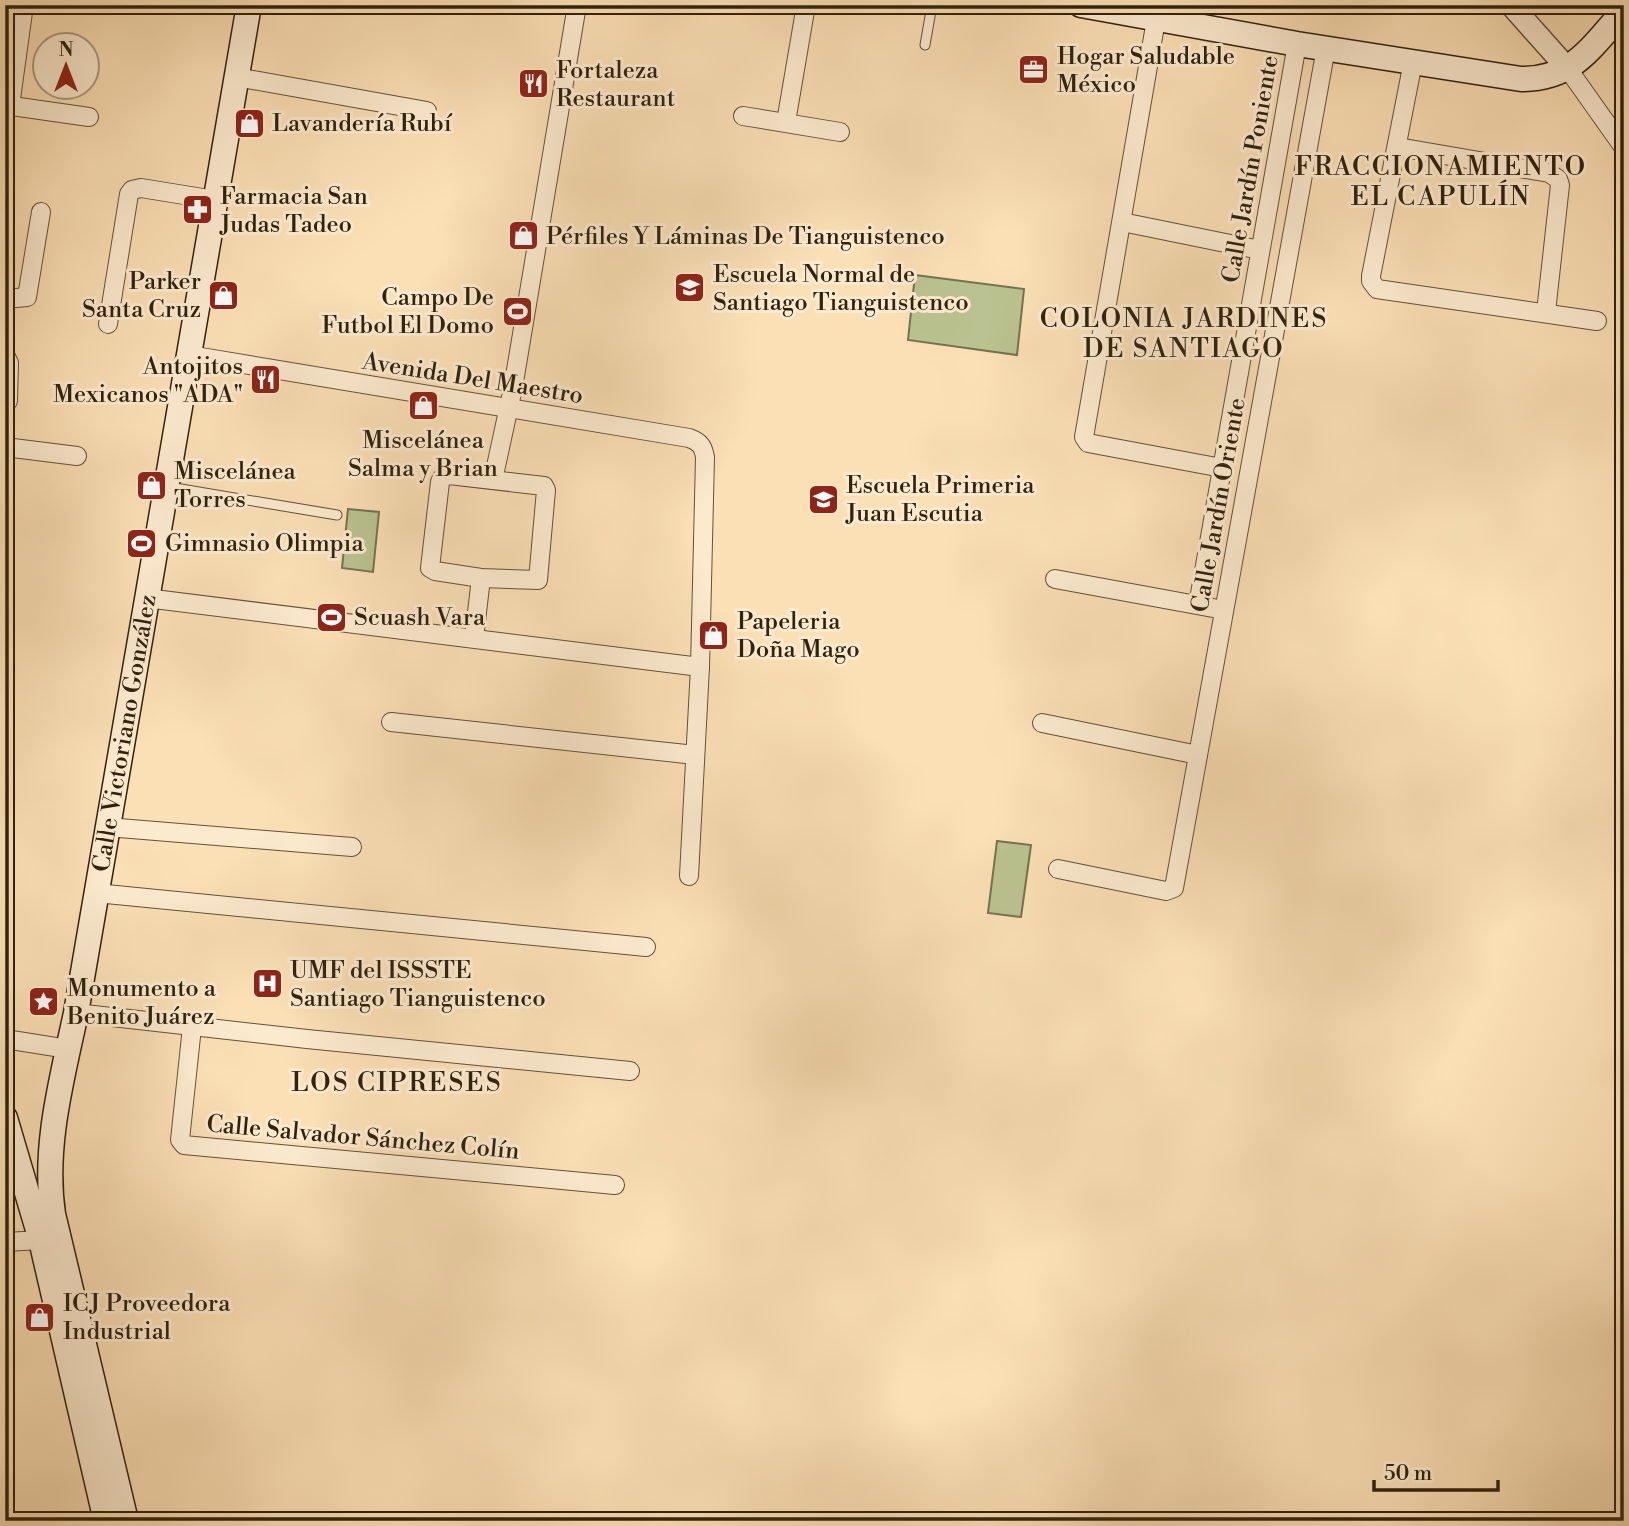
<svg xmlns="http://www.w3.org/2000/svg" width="1629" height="1526" font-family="'Libre Bodoni',serif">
  <rect width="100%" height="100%" fill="#fbdfb5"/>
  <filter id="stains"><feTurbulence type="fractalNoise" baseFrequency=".00286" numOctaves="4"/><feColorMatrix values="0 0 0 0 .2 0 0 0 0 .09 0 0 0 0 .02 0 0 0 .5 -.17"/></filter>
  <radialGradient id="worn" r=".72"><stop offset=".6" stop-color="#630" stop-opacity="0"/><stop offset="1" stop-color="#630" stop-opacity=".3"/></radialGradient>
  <g fill="#bac391" stroke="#757250" stroke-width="2">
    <path d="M915,275L1024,289L1017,355L908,340Z"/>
    <path d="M348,509L379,512L373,572L342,568Z"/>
    <path d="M997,841L1031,845L1021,917L988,913Z"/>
  </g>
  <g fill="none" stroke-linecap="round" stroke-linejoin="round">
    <defs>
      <g id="service">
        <path d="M925,45L932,5"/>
        <path d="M169,487L337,515"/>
      </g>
      <g id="minor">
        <path d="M1156,20L1084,437L1088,443L1222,468"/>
        <path d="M1413,62L1371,276V281L1377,289L1597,321"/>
        <path d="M1568,69L1624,148"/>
        <path d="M236,77L427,111"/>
        <path d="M5,105L89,117"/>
        <path d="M10,106L24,5"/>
        <path d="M743,116L840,132"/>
        <path d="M786,122L806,5"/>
        <path d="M1398,147L1549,173L1558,179L1560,185L1546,312"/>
        <path d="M1122,222L1260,250"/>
        <path d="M5,299L27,297L41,212"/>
        <path d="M108,324L129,194L132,190L141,188L215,200"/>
        <path d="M5,355L9,363L8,401"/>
        <path d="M189,355L689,438C700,442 703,446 705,457L700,667L689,876"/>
        <path d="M5,447L77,456"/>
        <path d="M449,475L544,486L546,490L538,580L481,578L435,571L430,568L440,482L442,478Z"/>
        <path d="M493,480L513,388L577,5"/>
        <path d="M1055,579L1224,610"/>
        <path d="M146,598L700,667"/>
        <path d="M1198,605L1297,44"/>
        <path d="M474,638L481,578"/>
        <path d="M391,722L695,755"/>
        <path d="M1042,723L1198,755"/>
        <path d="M107,827L352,847"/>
        <path d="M1058,869L1166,891L1174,888L1326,48"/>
        <path d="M96,893L646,947"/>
        <path d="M76,1013L307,1039L630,1071"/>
        <path d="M192,1027L180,1140L184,1145L615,1185"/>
        <path d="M5,1039L68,1049"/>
        <path d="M5,1242L41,1240"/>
      </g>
      <path id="tertiary" d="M1511,5L1568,69"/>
      <g id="secondary">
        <path d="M1081,5L1297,44L1521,79C1574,79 1591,47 1624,11"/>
        <path d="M5,1118L41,1240L106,1521"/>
        <path id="s1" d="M126,1521L53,1214C43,1147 62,1079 76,1013L249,5"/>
      </g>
    </defs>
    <use href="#service" stroke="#635138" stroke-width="11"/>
    <use href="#minor" stroke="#635138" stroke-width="20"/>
    <use href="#tertiary" stroke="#635138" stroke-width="24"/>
    <use href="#secondary" stroke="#30220f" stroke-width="27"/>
    <use href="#service" stroke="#fceacf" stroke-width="9"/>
    <use href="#minor" stroke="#fceacf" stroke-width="18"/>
    <use href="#tertiary" stroke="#fceacf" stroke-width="21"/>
    <use href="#secondary" stroke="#fceacf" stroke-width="24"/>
  </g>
  <defs>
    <symbol id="office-square" viewBox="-11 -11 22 22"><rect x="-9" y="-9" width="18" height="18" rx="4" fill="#8f2418" stroke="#fceacf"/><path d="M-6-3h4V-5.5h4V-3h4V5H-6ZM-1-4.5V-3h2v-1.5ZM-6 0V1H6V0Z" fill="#fff"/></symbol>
    <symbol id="restaurant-square" viewBox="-11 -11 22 22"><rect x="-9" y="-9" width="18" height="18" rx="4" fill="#8f2418" stroke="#fceacf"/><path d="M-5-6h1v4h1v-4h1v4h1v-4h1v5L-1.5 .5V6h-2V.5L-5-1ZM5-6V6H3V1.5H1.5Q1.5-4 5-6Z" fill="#fff"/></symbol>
    <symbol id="shop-square" viewBox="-11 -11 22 22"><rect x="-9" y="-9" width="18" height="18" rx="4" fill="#8f2418" stroke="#fceacf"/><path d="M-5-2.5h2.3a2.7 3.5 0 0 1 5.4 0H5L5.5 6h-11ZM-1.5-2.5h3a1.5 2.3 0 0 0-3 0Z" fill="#fff"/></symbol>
    <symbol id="pharmacy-square" viewBox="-11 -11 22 22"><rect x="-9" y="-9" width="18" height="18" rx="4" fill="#8f2418" stroke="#fceacf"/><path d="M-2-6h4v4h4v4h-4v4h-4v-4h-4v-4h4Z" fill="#fff"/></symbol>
    <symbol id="university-square" viewBox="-11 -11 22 22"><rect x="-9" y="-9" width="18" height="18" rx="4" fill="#8f2418" stroke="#fceacf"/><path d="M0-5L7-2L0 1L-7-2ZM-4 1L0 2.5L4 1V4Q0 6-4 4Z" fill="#fff"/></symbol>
    <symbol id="stadium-square" viewBox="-11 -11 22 22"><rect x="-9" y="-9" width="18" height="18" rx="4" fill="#8f2418" stroke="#fceacf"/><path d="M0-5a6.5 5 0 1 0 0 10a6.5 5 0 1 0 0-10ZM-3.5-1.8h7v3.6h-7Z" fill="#fff"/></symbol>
    <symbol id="school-square" viewBox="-11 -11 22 22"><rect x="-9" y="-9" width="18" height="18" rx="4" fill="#8f2418" stroke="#fceacf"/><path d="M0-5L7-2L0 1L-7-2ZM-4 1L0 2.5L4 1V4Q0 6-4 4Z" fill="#fff"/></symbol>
    <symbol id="hospital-square" viewBox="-11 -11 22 22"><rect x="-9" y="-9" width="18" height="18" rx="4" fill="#8f2418" stroke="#fceacf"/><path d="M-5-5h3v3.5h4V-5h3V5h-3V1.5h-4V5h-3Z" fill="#fff"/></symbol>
    <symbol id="sight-square" viewBox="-11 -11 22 22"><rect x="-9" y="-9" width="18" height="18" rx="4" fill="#8f2418" stroke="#fceacf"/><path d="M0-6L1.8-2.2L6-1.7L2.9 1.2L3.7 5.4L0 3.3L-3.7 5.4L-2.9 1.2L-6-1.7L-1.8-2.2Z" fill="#fff"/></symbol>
  </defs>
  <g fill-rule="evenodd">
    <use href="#office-square" x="1016" y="52" width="35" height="35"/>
    <use href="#restaurant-square" x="516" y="66" width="35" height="35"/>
    <use href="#shop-square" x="232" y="106" width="35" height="35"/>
    <use href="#pharmacy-square" x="180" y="192" width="35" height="35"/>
    <use href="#shop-square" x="506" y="218" width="35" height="35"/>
    <use href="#university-square" x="672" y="270" width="35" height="35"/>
    <use href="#shop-square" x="206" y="278" width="35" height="35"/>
    <use href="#stadium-square" x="500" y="294" width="35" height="35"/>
    <use href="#restaurant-square" x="248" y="362" width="35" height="35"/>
    <use href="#shop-square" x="406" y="388" width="35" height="35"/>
    <use href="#shop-square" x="134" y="468" width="35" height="35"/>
    <use href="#school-square" x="806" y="482" width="35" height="35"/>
    <use href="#stadium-square" x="124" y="526" width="35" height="35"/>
    <use href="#stadium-square" x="314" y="600" width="35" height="35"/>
    <use href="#shop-square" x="696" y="618" width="35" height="35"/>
    <use href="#hospital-square" x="250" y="966" width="35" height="35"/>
    <use href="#sight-square" x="26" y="984" width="35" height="35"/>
    <use href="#shop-square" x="22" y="1300" width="35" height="35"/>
  </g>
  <g text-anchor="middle" stroke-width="6" stroke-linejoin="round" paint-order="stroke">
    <g font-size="24" fill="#30220f" stroke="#fceacf" text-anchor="start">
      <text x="1057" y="64">Hogar Saludable<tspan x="1057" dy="28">México</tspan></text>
      <text x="556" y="78">Fortaleza<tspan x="556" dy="28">Restaurant</tspan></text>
      <text x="272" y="131">Lavandería Rubí</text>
      <text x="220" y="204">Farmacia San<tspan x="220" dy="28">Judas Tadeo</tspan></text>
      <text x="546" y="244">Pérfiles Y Láminas De Tianguistenco</text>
      <text x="713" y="282">Escuela Normal de<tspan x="713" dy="28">Santiago Tianguistenco</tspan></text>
      <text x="201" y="289" text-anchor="end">Parker<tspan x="201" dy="28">Santa Cruz</tspan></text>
      <text x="494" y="305" text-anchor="end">Campo De<tspan x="494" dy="28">Futbol El Domo</tspan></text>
      <text x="243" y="374" text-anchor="end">Antojitos<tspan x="243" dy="28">Mexicanos "ADA"</tspan></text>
      <text x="423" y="448" text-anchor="middle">Miscelánea<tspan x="423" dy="28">Salma y Brian</tspan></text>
      <text x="174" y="479">Miscelánea<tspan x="174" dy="28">Torres</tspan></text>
      <text x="846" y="493">Escuela Primeria<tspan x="846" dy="28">Juan Escutia</tspan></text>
      <text x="165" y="551">Gimnasio Olimpia</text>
      <text x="354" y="625">Scuash Vara</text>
      <text x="737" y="629">Papeleria<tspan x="737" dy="28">Doña Mago</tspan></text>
      <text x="290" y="978">UMF del ISSSTE<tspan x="290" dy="28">Santiago Tianguistenco</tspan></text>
      <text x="67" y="996">Monumento a<tspan x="67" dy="28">Benito Juárez</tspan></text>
      <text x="63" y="1311">ICJ Proveedora<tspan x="63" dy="28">Industrial</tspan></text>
    </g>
    <g font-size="24" fill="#30220f" stroke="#fceacf">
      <text transform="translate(1250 169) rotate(-80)" y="8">Calle Jardín Poniente</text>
      <text transform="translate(473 378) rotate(9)" y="8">Avenida Del Maestro</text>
      <text transform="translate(1218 505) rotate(-80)" y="8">Calle Jardín Oriente</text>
      <text dy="8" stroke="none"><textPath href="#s1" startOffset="803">Calle Victoriano González</textPath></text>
      <text transform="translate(363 1137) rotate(5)" y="8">Calle Salvador Sánchez Colín</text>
    </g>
    <g font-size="26" letter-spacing="2" fill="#30220f" stroke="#fceacf">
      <text x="1441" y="175">FRACCIONAMIENTO<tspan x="1441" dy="30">EL CAPULÍN</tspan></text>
      <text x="1184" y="327">COLONIA JARDINES<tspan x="1184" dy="30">DE SANTIAGO</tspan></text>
      <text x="397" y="1091">LOS CIPRESES</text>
    </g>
  </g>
  <rect width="1629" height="1526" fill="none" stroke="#fbdfb5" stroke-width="28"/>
  <rect x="7" y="7" width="1615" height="1512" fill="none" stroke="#30220f" stroke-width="3.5"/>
  <rect x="14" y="14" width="1601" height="1498" fill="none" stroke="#30220f" stroke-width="2"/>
  <g transform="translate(66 66)"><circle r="33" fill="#fceacf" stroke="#aa9a82" stroke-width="2"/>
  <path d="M0-5L12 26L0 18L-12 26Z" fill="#8f2418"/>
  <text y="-10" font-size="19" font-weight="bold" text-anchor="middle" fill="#30220f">N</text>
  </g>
  <path d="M1374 1480v10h124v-10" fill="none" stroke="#30220f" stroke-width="3.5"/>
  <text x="1384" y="1480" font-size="21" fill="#30220f" stroke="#fceacf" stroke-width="5" paint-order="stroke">50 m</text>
  <rect width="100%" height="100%" filter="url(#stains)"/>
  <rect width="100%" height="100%" fill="url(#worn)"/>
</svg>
